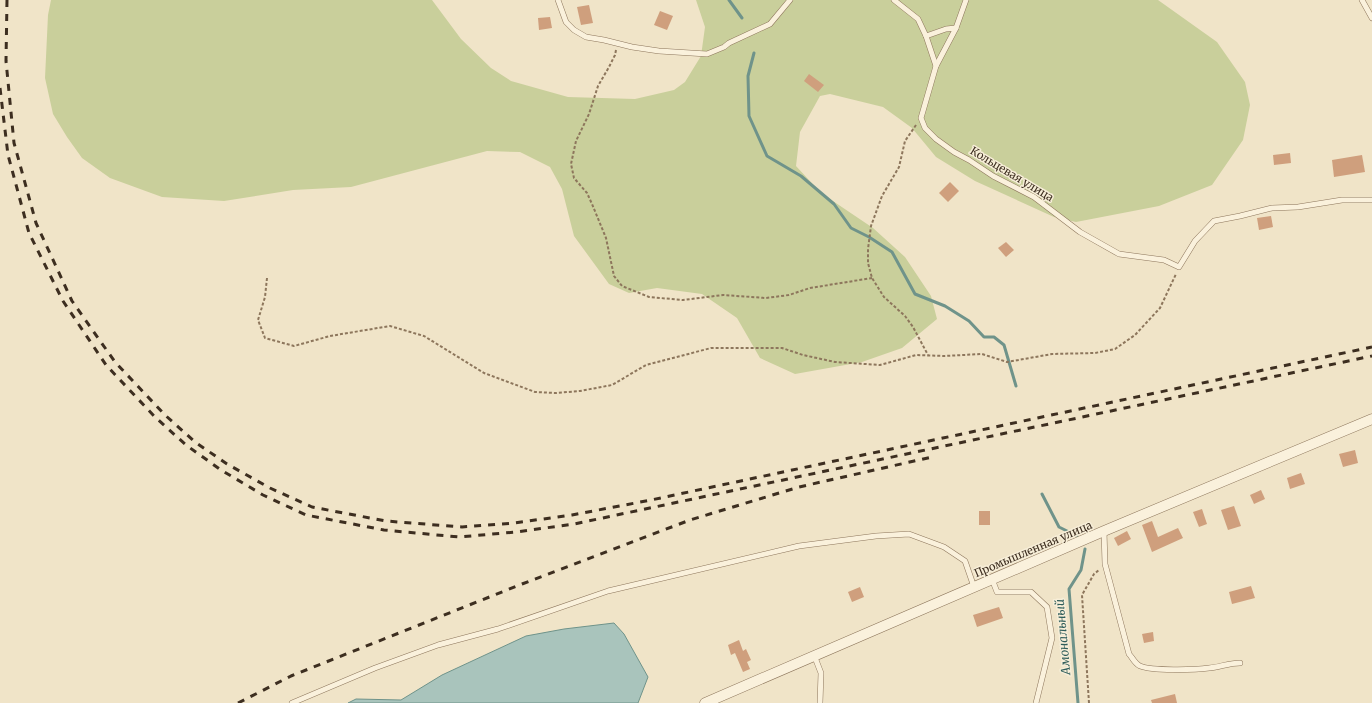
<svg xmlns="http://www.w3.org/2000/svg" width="1372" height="703" font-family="Merriweather,serif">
  <rect width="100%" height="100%" fill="#f0e4c8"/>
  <path fill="#c9cf9b" d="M51,0H432L461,39L491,68L511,81L568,97L635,99L674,90L685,82L701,56L705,27L696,0H1158L1217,42L1245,82L1250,105L1243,140L1212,185L1159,206L1076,222L1054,217L975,181L936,157L912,128L883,107L830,94L820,96L800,132L796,166L821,193L873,228L905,257L931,296L937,319L902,348L862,362L795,374L760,358L737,318L702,294L657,288L629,293L609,284L574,236L562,189L550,167L520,152L487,151L351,187L293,190L224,201L162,197L110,178L82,158L67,137L53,114L45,78L48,15Z"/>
  <path fill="#a9c4bc" stroke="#6f938a" d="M614,623L624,634L648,677L638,703H348L356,699L401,700L442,675L526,636L564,629Z"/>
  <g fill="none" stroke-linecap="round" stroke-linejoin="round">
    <g stroke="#6f938a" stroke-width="3">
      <path d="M729,0L742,18"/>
      <path d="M754,53L748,76L749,116L767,156L801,176L834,204L851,228L869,237L892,252L915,294L945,306L969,321L984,337H994L1004,345L1016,386"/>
      <path d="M1042,494L1059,527L1077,536"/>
      <path d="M1078,703L1069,589L1081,570L1085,549"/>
    </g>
  </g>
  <g fill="#cf9f7d">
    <path d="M589,5L593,23L581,25L577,7Z"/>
    <path d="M660,11L673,16L667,30L654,25Z"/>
    <path d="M550,17L552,28L539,30L538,18Z"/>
    <path d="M809,74L824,85L818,92L804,81Z"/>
    <path d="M1290,153L1291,163L1274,165L1273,155Z"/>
    <path d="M1362,155L1365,172L1334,177L1332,160Z"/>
    <path d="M950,182L959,191L948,202L939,193Z"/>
    <path d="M1271,216L1273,227L1259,230L1257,218Z"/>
    <path d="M1006,242L1014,250L1006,257L998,248Z"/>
    <path d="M1355,450L1358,463L1343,467L1339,454Z"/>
    <path d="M1301,473L1305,484L1290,489L1287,478Z"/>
    <path d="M1261,490L1265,499L1254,504L1250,495Z"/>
    <path d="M1234,506L1241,526L1228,530L1221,510Z"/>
    <path d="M1202,509L1207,524L1199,527L1193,512Z"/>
    <rect x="979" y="511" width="11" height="14"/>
    <path d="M1152,521L1158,537L1178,528L1183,538L1152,552L1142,525Z"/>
    <path d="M1127,531L1131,539L1118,546L1114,538Z"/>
    <path d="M1251,586L1255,598L1232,604L1229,592Z"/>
    <path d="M860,587L864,597L852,602L848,592Z"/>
    <path d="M999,607L1003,618L977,627L973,615Z"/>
    <path d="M1153,632L1154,641L1144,643L1142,634Z"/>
    <path d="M739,640L743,651L746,649L751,660L747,662L750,669L743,672L735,653L731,655L728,645Z"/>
    <path d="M1175,694L1177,703H1152L1151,700Z"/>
  </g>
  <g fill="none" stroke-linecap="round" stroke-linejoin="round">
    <defs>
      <g id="service">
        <path d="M558,0L566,22L574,30L586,37L604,40L632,47L659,51L707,54L724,47L729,43L770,24L790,0"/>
        <path d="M894,0L918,19L926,36L936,66L921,118L925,128L936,139L954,152L969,160L993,176L1034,197L1080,232L1119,254L1164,260L1179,267L1195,241L1214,221L1240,216L1272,208L1298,207L1342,200H1372"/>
        <path d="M1362,0L1372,18"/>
        <path d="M926,36L946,29L956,28"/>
        <path d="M936,66L956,28L966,0"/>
        <path d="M1104,531L1105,564L1129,654C1132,657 1135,664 1140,666C1152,671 1194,670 1209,668C1220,667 1229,663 1240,663"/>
        <path d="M992,579L997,592H1031L1047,607L1052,638L1036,703"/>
        <path d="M814,655L821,673L820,703"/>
        <path d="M292,703L375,668L438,645L498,629L608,591L799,546L876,536L909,534L944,547L965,561L974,587"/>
      </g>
      <path id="minor" d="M705,703L1104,531L1372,419"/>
    </defs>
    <use href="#service" stroke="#8d765c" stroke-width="6"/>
    <use href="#minor" stroke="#8d765c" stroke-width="11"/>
    <g stroke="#8d765c" stroke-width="2" stroke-dasharray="3 2" stroke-linecap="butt">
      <path d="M616,50L615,55L609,67L598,86L589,114L576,141L571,164L574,178L587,193L592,204L606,238L614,276L622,286L649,297L683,300L723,295L766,298L789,295L810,288L872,278"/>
      <path d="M916,125L905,141L899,167L882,196L871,226L868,249V263L872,278L884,297L905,316L913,327L928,355"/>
      <path d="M267,278L265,297L258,320L265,338L294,346L330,336L390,326L424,336L484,373L535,392L556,393L580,391L612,385L646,365L711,348H782L803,355L835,362L880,365L916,355L944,356L982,354L1007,362L1052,354L1095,353L1115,349L1135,335L1160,308L1176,274"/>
      <path d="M1089,703L1082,595L1094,574L1099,570"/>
    </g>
    <use href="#service" stroke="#faf1dc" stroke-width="5"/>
    <use href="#minor" stroke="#faf1dc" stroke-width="10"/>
    <g stroke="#3d2e20" stroke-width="3" stroke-dasharray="7 7" stroke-linecap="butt">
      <path d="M7,0L6,61L14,143L36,223L72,301L115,362L165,415L195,442L227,464L270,488L312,507L386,521L462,527L514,523L572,515L651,500L1372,347"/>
      <path d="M0,88L8,155L29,233L63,301L106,365L155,417L186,445L221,470L263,495L306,515L384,530L459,537L516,532L574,524L1372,356"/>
      <path d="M238,703L291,676L522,584L690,520L799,487L932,457"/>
    </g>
  </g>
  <g text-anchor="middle" stroke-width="3" stroke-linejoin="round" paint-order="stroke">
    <g font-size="11" fill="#3d2e20" stroke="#f7eed8">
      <text transform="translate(1012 174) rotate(31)" y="4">Кольцевая улица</text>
      <text transform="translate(1033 549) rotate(-23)" y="4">Промышленная улица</text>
    </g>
    <g font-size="12" font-style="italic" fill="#2f5d5a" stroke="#f7eed8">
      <text transform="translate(1063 637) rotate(-95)" y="4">Амональный</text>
    </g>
  </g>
</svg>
